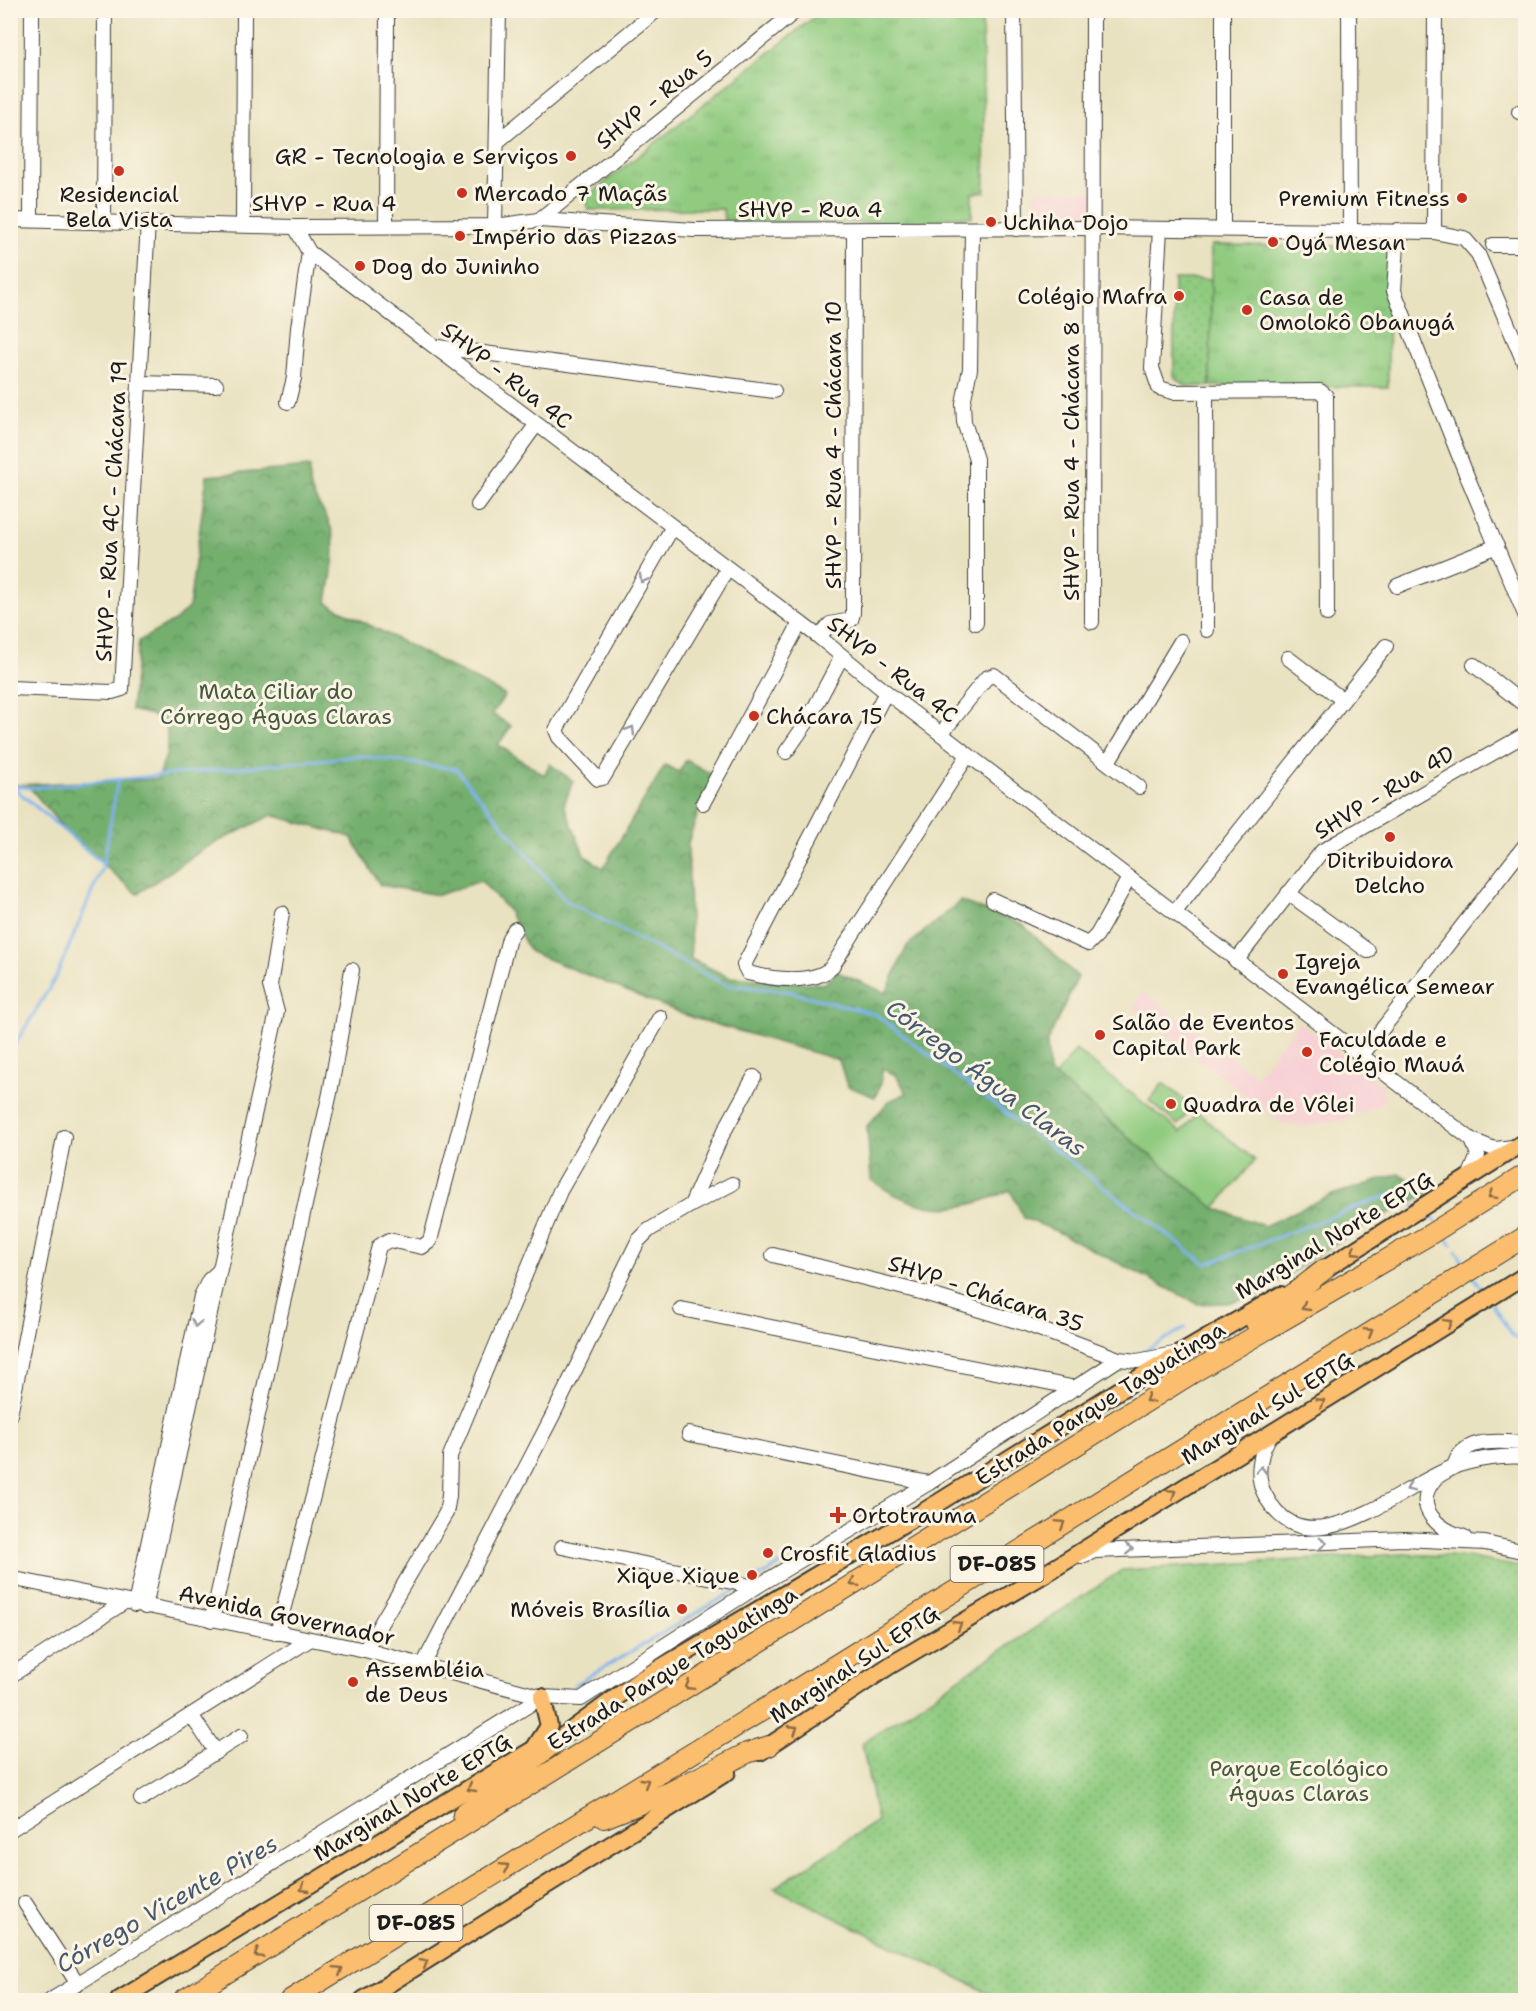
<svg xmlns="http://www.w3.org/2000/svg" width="1536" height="2011" font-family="'Shantell Sans',sans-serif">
  <defs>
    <pattern id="grass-tufts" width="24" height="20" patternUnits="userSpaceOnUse" patternTransform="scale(1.5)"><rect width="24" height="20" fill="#90cb80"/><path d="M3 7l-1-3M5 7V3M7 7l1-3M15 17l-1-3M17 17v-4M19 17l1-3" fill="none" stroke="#7cae6e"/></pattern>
    <pattern id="forest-crowns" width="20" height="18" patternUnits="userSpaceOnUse" patternTransform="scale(1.5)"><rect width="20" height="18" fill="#74af6e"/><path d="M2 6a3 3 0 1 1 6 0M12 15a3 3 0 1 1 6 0" fill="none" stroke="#5e8e5a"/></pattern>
    <pattern id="park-dots" width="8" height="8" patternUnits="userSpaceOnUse" patternTransform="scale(1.5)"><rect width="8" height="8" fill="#90cb80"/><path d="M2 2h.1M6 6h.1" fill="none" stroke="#7cae6e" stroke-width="1.8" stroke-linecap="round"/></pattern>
  </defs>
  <rect width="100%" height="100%" fill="#fcf5e5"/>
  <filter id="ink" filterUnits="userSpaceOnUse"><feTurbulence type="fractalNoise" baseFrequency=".0167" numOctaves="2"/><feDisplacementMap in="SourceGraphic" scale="12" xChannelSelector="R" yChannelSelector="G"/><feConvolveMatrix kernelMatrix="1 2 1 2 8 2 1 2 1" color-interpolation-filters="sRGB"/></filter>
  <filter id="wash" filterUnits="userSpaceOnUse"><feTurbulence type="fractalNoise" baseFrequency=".008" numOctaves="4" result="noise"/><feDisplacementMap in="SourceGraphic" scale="24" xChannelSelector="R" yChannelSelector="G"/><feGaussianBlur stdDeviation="1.35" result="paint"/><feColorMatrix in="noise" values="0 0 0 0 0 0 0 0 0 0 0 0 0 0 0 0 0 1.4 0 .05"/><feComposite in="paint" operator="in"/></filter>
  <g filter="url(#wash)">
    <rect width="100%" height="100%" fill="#e9e2c1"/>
    <g fill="#f7cfd4">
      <path d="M1035,191H1093V228L1036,229Z"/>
      <path d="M1144,992L1256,1076L1299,1022L1382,1086L1385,1097L1378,1106L1339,1121L1306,1126L1284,1125L1133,1008Z"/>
    </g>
    <g fill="url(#grass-tufts)" stroke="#56744e" stroke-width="1.5">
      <path d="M822,11H982L985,192L972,193V217H947L946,223H724L723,209L588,210L585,198Z"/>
      <path d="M1211,245L1389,246L1388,387L1210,386Z"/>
    </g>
    <path fill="url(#forest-crowns)" stroke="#486645" stroke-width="1.5" d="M310,467C307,502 322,500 331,528C338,551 330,580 327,603L505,695L492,714L511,726L498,745L544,775L550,764L573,781L564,805L584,855L603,868L665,765L679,772L686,760L717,777L702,801L688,843L691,959L729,977L823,984L838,972L886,993L907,946L960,901L1023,925L1078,977L1047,1042L1049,1072L1215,1208L1264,1226L1329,1196L1399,1174L1432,1191L1352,1233L1260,1294L1227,1303L1198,1304L1056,1231L1024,1218L1010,1190C956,1215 920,1215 871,1180L867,1126L889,1101L907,1093L896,1075L882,1069L881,1084L875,1097L847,1086L839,1060L693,1018L530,952L507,909L481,881L438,895L380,885L351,837L272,815L207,847L137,894L66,832L31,789L12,785L158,779L167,752V728L152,715L131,710L139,641L176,620L189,607L207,476Z"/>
    <g fill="url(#park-dots)" stroke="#56744e" stroke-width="1.5">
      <path d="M1174,279H1211L1210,386H1186L1174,376Z"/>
      <path d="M1404,1554L1467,1557L1525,1568V2000H1003L774,1888L877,1821L862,1743L1122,1570Z"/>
    </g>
    <g fill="#90cb80" stroke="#56744e" stroke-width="1.5">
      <path d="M1076,1050L1181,1132L1198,1113L1255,1160L1215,1208L1055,1076Z"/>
      <path d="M1163,1083L1193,1107L1178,1125L1149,1101Z"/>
    </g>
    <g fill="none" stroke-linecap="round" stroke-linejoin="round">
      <g stroke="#80b3ed" stroke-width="3">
        <path d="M10,786L31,788L359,756L456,769L566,901L726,985L787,991L875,1014L1206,1264L1394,1193L1414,1205"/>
        <path d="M13,787L103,864"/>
        <path d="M10,1053L56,977L103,866L118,779"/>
        <path d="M1425,1212L1436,1221"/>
        <path d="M1444,1234L1452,1245"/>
        <path d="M1456,1251L1466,1266"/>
        <path d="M1473,1277L1485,1294"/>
        <path d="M1492,1304L1512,1335L1521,1341L1526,1339"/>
        <path d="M1139,1354L1185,1328"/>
        <path d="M754,1580L785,1562"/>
        <path d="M574,1685L736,1590"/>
        <path d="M35,2000L70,1980"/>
      </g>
    </g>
  </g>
  <g filter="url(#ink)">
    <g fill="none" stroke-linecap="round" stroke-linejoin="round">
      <defs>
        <g id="minor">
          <path d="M1014,10L1016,229"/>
          <path d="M1223,10V229"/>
          <path d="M1349,10L1350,229"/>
          <path d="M1519,112H1526"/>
          <path d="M498,141L657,10"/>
          <path d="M10,220L295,227L495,226L539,220L694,230L1093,228L1434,232L1464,238L1478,254L1526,367"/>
          <path d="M31,220L32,10"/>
          <path d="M539,220L797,10"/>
          <path d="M104,221L105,10"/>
          <path d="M243,224L244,10"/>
          <path d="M386,225L387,10"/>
          <path d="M495,226L499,10"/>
          <path d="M295,227L309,252L819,637L886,692L1472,1140L1494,1149L1514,1147"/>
          <path d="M1160,229L1152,368L1159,388L1173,392L1320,391L1326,396L1327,614"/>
          <path d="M972,230L970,369L963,403L964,422L976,459V623"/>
          <path d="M1398,230L1394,291L1467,476L1526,617"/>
          <path d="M1434,232L1435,10"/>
          <path d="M1493,245H1526"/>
          <path d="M438,347L774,391"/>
          <path d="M140,383L216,385"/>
          <path d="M1206,392L1207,630"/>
          <path d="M288,402L294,378L298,328L309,252"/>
          <path d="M478,505L536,425"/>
          <path d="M672,528L556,730L559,737L598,779L603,778L727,570"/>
          <path d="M1397,586L1497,546"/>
          <path d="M1092,622L1093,10"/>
          <path d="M819,637L830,624L851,620L853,613L854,230"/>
          <path d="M1288,658L1343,700"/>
          <path d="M1474,665L1526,706"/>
          <path d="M10,688L112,692L122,689L148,222"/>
          <path d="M886,692L747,959L744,965L748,973C771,979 812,985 831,968L968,755"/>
          <path d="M941,734L986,678L994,675L1139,787"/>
          <path d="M786,752L807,722L842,656"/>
          <path d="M1108,762L1181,641"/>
          <path d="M703,803L800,623"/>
          <path d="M1288,893L1368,951"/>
          <path d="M993,900L1088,944L1097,935L1129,878"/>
          <path d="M1174,913L1386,646"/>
          <path d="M1236,961L1322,851L1526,734"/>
          <path d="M1362,1055L1526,844"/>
          <path d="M1469,1177L1478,1155L1472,1140"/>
          <path d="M691,1205L732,1184"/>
          <path d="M773,1255L924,1293L1023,1323L1119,1359L1137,1361L1174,1354"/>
          <path d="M681,1309L1076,1388"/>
          <path d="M10,1415L64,1137"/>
          <path d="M1272,1433C1260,1450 1255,1474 1264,1493C1305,1576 1399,1487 1453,1467C1474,1459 1504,1455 1526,1457"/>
          <path d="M689,1434L929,1483"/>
          <path d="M1464,1537C1440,1530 1411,1508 1434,1480C1438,1475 1448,1471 1454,1467C1462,1435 1500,1442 1526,1443"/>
          <path d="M562,1547L756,1587"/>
          <path d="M1082,1556L1095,1551L1404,1539L1485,1543L1526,1552"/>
          <path d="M10,1578L365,1650L542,1697L581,1699L756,1587L929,1483L1119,1359"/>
          <path d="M135,1605L201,1296L209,1280L219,1271"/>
          <path d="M145,1607L277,1012L270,986L282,913"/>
          <path d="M212,1620L330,1093L352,970"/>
          <path d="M277,1633L379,1246L389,1240L422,1247L430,1241L509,938L515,929"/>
          <path d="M365,1650L446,1513L449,1496L450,1456L560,1191L660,1017"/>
          <path d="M422,1667L553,1415L638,1241L649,1230L691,1205L720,1139L754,1077"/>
          <path d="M10,1676L123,1603"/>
          <path d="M191,1715L216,1752"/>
          <path d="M141,1799L241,1736"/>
          <path d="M10,1830L309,1640"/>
          <path d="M25,1903L78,1984"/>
          <path d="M51,2000L542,1697"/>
        </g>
        <g id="major">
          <path d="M1314,1276L1526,1141"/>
          <path d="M534,1749L549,1726L542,1697"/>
          <path d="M760,1752L889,1666L1053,1569L1526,1275"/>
          <path d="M119,2000L534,1749L555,1742L640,1680L928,1509L1134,1381L1281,1295"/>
          <path d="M363,2000L727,1772"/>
        </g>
        <g id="highway">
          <path d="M1256,1323L1325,1269"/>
          <path d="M463,1814L555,1742"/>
          <path d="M604,1818L670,1792L747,1753L769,1746"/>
          <path d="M183,2000L1199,1369L1429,1235L1526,1174"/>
          <path d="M290,2000L818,1676L1526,1236"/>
        </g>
      </defs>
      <use href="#minor" stroke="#3b3a35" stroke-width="16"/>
      <use href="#major" stroke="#3b3a35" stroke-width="20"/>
      <use href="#highway" stroke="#3b3a35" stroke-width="22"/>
      <use href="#minor" stroke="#fff" stroke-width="14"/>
      <use href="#major" stroke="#fbbd6e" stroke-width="16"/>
      <use href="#highway" stroke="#fbbd6e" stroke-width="20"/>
    </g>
    <defs><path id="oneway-chevron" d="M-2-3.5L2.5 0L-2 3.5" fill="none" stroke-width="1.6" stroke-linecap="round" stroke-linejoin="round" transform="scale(1.5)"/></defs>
    <g stroke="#999">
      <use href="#oneway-chevron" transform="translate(643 579) rotate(120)"/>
      <use href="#oneway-chevron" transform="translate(631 730) rotate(-59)"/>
      <use href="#oneway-chevron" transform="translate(196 1323) rotate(102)"/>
      <use href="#oneway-chevron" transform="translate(1261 1470) rotate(-88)"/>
      <use href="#oneway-chevron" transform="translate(1410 1488) rotate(154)"/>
      <use href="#oneway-chevron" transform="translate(1323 1543) rotate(-2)"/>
      <use href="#oneway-chevron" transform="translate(1129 1549) rotate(-2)"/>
    </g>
    <g stroke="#8c6c45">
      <use href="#oneway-chevron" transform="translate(1492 1195) rotate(148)"/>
      <use href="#oneway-chevron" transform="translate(1355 1251) rotate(148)"/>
      <use href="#oneway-chevron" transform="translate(1305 1307) rotate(150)"/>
      <use href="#oneway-chevron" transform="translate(1448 1323) rotate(-32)"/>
      <use href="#oneway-chevron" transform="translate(1369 1332) rotate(-32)"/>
      <use href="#oneway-chevron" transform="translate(1149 1399) rotate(148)"/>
      <use href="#oneway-chevron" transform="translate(1321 1402) rotate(-32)"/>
      <use href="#oneway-chevron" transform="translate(1172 1493) rotate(-32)"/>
      <use href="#oneway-chevron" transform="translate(1061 1524) rotate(-32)"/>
      <use href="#oneway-chevron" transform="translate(854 1583) rotate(148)"/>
      <use href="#oneway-chevron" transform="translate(958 1625) rotate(-31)"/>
      <use href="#oneway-chevron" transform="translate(689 1686) rotate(148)"/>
      <use href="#oneway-chevron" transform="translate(794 1729) rotate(-33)"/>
      <use href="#oneway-chevron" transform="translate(645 1782) rotate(-31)"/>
      <use href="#oneway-chevron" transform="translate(471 1788) rotate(149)"/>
      <use href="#oneway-chevron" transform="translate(505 1867) rotate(-32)"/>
      <use href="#oneway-chevron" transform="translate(304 1888) rotate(149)"/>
      <use href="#oneway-chevron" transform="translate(258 1954) rotate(148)"/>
      <use href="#oneway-chevron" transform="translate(424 1963) rotate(-31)"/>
      <use href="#oneway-chevron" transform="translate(339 1970) rotate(-32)"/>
    </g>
  </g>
  <g fill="#c8321e" stroke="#fcf5e5" stroke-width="2">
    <circle cx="571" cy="156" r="6"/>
    <circle cx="119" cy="171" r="6"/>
    <circle cx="462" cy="193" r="6"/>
    <circle cx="1462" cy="198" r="6"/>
    <circle cx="991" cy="222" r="6"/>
    <circle cx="460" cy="236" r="6"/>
    <circle cx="1273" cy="242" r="6"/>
    <circle cx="360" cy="266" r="6"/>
    <circle cx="1179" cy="296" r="6"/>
    <circle cx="1247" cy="310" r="6"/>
    <circle cx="754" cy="716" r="6"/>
    <circle cx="1390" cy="837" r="6"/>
    <circle cx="1283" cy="974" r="6"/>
    <circle cx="1100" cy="1035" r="6"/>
    <circle cx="1307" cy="1052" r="6"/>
    <circle cx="1171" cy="1104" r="6"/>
    <path d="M835 1506h6v6h6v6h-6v6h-6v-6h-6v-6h6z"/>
    <circle cx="768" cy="1553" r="6"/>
    <circle cx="752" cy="1575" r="6"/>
    <circle cx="682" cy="1609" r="6"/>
    <circle cx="353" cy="1682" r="6"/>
  </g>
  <g text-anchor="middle" stroke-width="6" stroke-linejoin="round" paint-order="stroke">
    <g fill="#fcf5e5" stroke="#5f5d58" stroke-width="1.5">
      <rect x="950.5" y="1546" width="93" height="36" rx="4.5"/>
      <rect x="369.5" y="1905" width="93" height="36" rx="4.5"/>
    </g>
    <g font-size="21" font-weight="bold" fill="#1c1c1c">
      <text x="997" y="1571">DF-085</text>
      <text x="416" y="1930">DF-085</text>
    </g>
    <g font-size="22" fill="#1c1c1c" stroke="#fcf5e5">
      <text transform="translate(654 99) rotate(-39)" y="8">SHVP - Rua 5</text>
      <text x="324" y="211">SHVP - Rua 4</text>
      <text x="810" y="217">SHVP - Rua 4</text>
      <text transform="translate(507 375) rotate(38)" y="8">SHVP - Rua 4C</text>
      <text transform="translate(833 445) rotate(-90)" y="8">SHVP - Rua 4 - Chácara 10</text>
      <text transform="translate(1071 461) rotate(-90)" y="8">SHVP - Rua 4 - Chácara 8</text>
      <text transform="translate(111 511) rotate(-87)" y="8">SHVP - Rua 4C - Chácara 19</text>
      <text transform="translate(893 669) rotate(38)" y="8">SHVP - Rua 4C</text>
      <text transform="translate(1384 792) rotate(-31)" y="8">SHVP - Rua 4D</text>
      <text transform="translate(1334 1235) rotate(-31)" y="8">Marginal Norte EPTG</text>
      <text transform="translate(986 1293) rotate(18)" y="8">SHVP - Chácara 35</text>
      <text transform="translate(1100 1403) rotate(-32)" y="8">Estrada Parque Taguatinga</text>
      <text transform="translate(1267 1408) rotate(-31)" y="8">Marginal Sul EPTG</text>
      <text transform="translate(287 1615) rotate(12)" y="8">Avenida Governador</text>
      <text transform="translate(854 1664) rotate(-33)" y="8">Marginal Sul EPTG</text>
      <text transform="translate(672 1668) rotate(-32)" y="8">Estrada Parque Taguatinga</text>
      <text transform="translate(412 1797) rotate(-31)" y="8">Marginal Norte EPTG</text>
    </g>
    <g font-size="22" fill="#1c1c1c" stroke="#fcf5e5" text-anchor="start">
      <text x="559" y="164" text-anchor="end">GR - Tecnologia e Serviços</text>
      <text x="474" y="201">Mercado 7 Maçãs</text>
      <text x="119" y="202" text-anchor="middle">Residencial<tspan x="119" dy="25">Bela Vista</tspan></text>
      <text x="1450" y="206" text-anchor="end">Premium Fitness</text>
      <text x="1003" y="230">Uchiha Dojo</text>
      <text x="472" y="244">Império das Pizzas</text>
      <text x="1285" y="250">Oyá Mesan</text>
      <text x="372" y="274">Dog do Juninho</text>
      <text x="1167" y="304" text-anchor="end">Colégio Mafra</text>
      <text x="1259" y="305">Casa de<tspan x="1259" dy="25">Omolokô Obanugá</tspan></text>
      <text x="766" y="724">Chácara 15</text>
      <text x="1390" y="868" text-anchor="middle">Ditribuidora<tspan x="1390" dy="25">Delcho</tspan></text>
      <text x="1295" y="969">Igreja<tspan x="1295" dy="25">Evangélica Semear</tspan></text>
      <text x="1112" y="1030">Salão de Eventos<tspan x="1112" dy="25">Capital Park</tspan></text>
      <text x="1319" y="1047">Faculdade e<tspan x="1319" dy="25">Colégio Mauá</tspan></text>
      <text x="1183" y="1112">Quadra de Vôlei</text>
      <text x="852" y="1523">Ortotrauma</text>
      <text x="780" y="1561">Crosfit Gladius</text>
      <text x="740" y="1583" text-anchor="end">Xique Xique</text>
      <text x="670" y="1617" text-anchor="end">Móveis Brasília</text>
      <text x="365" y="1677">Assembléia<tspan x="365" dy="25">de Deus</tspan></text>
    </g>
    <g font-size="22" fill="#45593f" stroke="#fcf5e5">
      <text x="276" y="699">Mata Ciliar do<tspan x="276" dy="25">Córrego Águas Claras</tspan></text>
      <text x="1299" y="1776">Parque Ecológico<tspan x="1299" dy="25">Águas Claras</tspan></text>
    </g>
    <g font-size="24" font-style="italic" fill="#445870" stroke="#fcf5e5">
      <text transform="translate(986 1078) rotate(37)" y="8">Córrego Água Claras</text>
      <text transform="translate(167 1904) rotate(-30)" y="8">Córrego Vicente Pires</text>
    </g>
  </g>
  <rect width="1536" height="2011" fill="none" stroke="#fcf5e5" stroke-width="36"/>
</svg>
